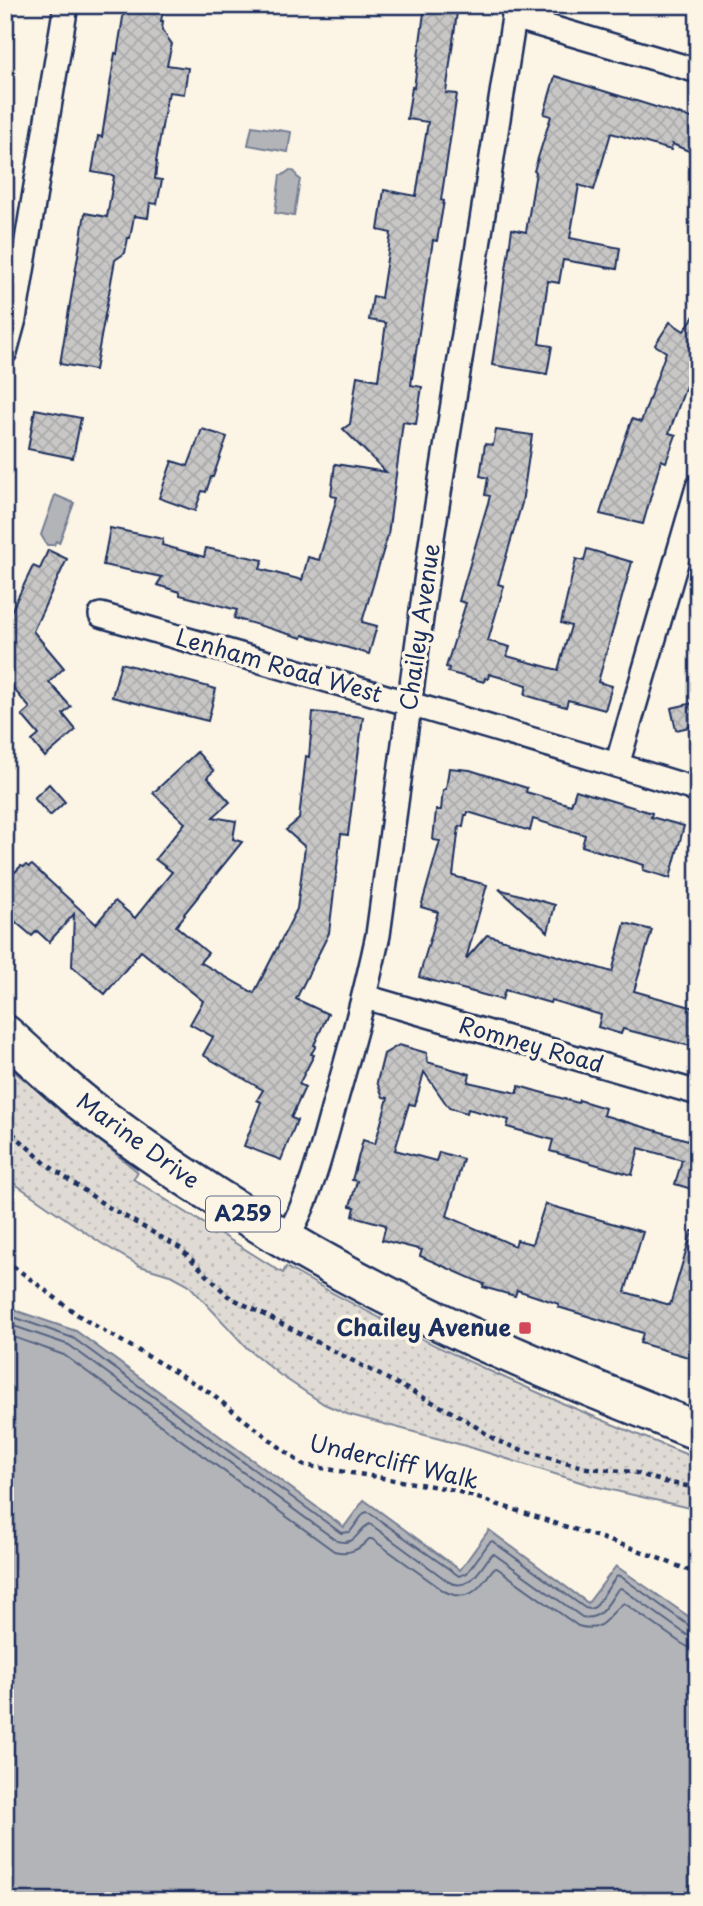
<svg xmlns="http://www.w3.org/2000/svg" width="703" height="1906" font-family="'Playpen Sans',sans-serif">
  <defs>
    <pattern id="grass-dots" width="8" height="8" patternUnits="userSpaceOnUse" patternTransform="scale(1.75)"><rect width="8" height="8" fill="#dfdbd4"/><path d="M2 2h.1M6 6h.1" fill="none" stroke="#bfbcb8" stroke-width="1.8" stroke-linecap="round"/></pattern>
    <pattern id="building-cross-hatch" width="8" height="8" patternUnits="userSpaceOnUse" patternTransform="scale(1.75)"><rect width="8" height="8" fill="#c8c7c6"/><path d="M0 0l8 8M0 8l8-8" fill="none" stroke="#ababac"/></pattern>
  </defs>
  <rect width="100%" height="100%" fill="#fcf5e5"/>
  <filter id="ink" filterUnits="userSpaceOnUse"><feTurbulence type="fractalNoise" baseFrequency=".0143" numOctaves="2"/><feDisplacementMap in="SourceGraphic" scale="14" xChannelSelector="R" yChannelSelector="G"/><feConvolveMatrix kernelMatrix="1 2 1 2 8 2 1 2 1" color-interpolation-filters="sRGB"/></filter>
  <g filter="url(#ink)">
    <path fill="url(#grass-dots)" stroke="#7d8599" stroke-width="2" d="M5,1064L138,1172L133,1179L283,1273L286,1267C418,1343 557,1403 698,1459V1510L590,1485L466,1446L347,1414L324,1404L280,1375L247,1348L188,1284L173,1276L140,1266L101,1243L5,1177Z"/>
    <g fill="#b2b4b8" stroke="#767f94" stroke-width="2">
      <path d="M252,126L291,132L288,152L248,145Z"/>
      <path d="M290,170L295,172L297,177L300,179L294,216L275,213L280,175H283Z"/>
      <path d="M55,495L74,503L59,543L56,541L54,545H47L41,535Z"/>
      <path d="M5,1307L76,1331L344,1527L364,1500L460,1570L489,1530L588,1603L616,1566L698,1623V1901H5Z"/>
    </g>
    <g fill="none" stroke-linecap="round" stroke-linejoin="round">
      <g stroke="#576482" stroke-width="2">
        <path d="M5,1314L73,1338L341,1533L350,1532L364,1513L368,1512L459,1576L467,1573L489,1543L492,1541L585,1608L590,1609L595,1607L616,1577L620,1576L691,1627L698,1628"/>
        <path d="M5,1323L69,1345L337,1541C358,1546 356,1530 370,1524L449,1582C470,1592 480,1569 491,1555L494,1554L582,1617C601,1621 608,1603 618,1589L621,1588L687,1635L698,1637"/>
        <path d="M5,1334L64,1355L334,1551C349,1555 359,1550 369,1539H372L444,1591C469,1604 480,1588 493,1569L497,1568L578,1626C605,1634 606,1615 624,1603L681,1643L688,1647L698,1648"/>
      </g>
    </g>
    <g fill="url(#building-cross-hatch)" stroke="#1b2f5e" stroke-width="2">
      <path d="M125,5H164L161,21H163L162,30L172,44L167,65L188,68L184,94L169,92L168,97H167L156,162H157L155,179L162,180L157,204L150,203L148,218L134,216L130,238H128L125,253L115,260L95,370L60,364L85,213L107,217L114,176L92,172L98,136L102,137L115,53L117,54Z"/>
      <path d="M425,5H458L446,93L457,94L441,200L444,201L437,241L433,240L411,385L422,387L416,424L403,422L388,535L362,622L377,626L369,654L303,635L302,638L234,618L237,610L180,595V592L157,585L162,577L103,565L110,528L163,539L162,545L204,557L206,548L263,560L260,569L302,580L308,557L319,560L337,497L331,496L335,464L386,472L343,429L350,424L357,376L378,380L386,323L369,320L373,296L381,298L391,233L378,230L384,190L416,196L428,122L407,119L412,87L414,88Z"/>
      <path d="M555,76L698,120V155L672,144L671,150L611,133L594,190L579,185L570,238L620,248L617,269L563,260L559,283L548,281L539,344L552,346L547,374L492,365L512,229L526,232L536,172L534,171L551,116L544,114Z"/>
      <path d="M698,310V368L686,386L669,433L676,435L666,462L661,460L643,524L600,514L613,472L632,419L641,422L666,352L655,345L670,322L684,331Z"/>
      <path d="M35,409L81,418L73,458L28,449Z"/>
      <path d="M202,429L227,437L213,477H211L206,492L202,491L195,511L159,498L172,461L188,466Z"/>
      <path d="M496,430L532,435L522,503L498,584L504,586L488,641L510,647L507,656L558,670L571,626L561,623L576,559L584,561L587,549L632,562L598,682L612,686L605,710L568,700L566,707L525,695L527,685L489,674L488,679L485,678L484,682L448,672L449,668L446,667L466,603L459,601L490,496L485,495L488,478L480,476L485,444L493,445Z"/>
      <path d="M48,550L67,559L33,631L64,668L49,682L71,707L63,714L76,730L45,757L32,741L39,735L22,715L30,708L5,679V624L33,566L40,569Z"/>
      <path d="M121,663L216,689L208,721L112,697Z"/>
      <path d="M698,702V725L676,730L671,708Z"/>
      <path d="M313,712L363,717L348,835L341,834L329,933L296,999L328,1014L314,1045L316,1046L311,1054L314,1055L299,1084L305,1087L291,1118L297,1120L281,1160L244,1146L261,1102L257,1100L263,1090L203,1055L213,1037L190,1024L203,1001L141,951L105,994L72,966L74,914L49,942L37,931L32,936L5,913V882L21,866L24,867L26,865L29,867L32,865L96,924L115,901L135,918L172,872L155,859L185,823L153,793L197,752L214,771L207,777L230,802L213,817L236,821L233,839L242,842L184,914L185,915L176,926L208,953L200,962L254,993L297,909L305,847L286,830L299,819L306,756L309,757Z"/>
      <path d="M449,768L470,770L527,788L526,792L571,805L576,790L652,813L651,817L684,826L670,878L643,870L644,865L582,846L585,835L533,819L530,831L468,812L467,815H465L463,827L459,826L453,876L487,885L466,959L487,935L612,972L625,923L652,930L634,991L698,1009V1048L623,1029L621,1034L598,1027L601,1015L551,1000L550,1003L505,990L502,1000L419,977L438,912L421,907L440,841L433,840L436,810H441L443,790L446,789Z"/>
      <path d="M49,784L65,802L50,816L34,798Z"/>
      <path d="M499,889L555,905L548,932Z"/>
      <path d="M399,1045L427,1053V1062L470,1074L468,1082L517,1093L519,1086L578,1103L579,1100L605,1108L603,1115L688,1140L692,1126H698V1191L675,1184L682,1160L639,1148L632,1175L550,1151L553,1140L507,1127L509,1120L468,1109L467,1113L449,1108L424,1072L415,1105L409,1104L395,1150L436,1161L439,1152L463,1159L447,1216L515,1246L517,1240L532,1244L545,1204L643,1232L625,1292L670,1305L692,1231H698V1360L640,1343L643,1333L558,1307L559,1304L517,1290L515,1296L483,1287L484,1284L420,1256L422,1250L382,1240L386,1225L353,1216L355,1207L350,1206L357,1181L352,1180L363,1140L375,1144L388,1098L383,1097L377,1082L384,1054Z"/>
    </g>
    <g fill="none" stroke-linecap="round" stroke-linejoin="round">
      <defs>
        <g id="street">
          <path d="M514,17L698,71"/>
          <path d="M5,352L14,319L66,5"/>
          <path d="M101,615C298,672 496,727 691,788L698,792"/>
          <path d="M617,765L698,487"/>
          <path d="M365,997L698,1093"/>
          <path d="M286,1239C311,1197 322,1149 335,1102C351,1047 366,992 378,935L432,537L516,5"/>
        </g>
        <path id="primary" d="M5,1034C37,1062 67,1093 101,1117C212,1200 333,1272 459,1331C537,1367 618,1399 698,1431"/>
      </defs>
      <use href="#street" stroke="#1b2f5e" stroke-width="28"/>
      <use href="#primary" stroke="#1b2f5e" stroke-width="42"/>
      <g stroke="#1b2f5e" stroke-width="4.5" stroke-dasharray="5 5" stroke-linecap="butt">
        <path d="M5,1126L46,1164L105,1205L180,1248L228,1296L463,1418L497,1441L525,1451L587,1468L633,1472L665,1482L698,1488"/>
        <path d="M5,1260L82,1318L206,1390L303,1465L450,1489L638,1550L698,1574"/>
      </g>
      <use href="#street" stroke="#fcf5e5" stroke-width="23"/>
      <use href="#primary" stroke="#fcf5e5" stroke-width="37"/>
    </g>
  </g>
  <rect fill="#d1495b" stroke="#fcf5e5" stroke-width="2.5" x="518" y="1321" width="14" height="14" rx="3.5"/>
  <g text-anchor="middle" stroke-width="7" stroke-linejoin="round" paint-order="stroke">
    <rect fill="#fcf5e5" stroke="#5e6a86" stroke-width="2" x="206" y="1196.5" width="74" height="35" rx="5"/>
    <g font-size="21" font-weight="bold" fill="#1b2f5e">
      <text x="243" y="1221">A259</text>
    </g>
    <g font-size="23" fill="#1b2f5e" stroke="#fcf5e5">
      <text transform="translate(420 627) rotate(-82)" y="8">Chailey Avenue</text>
      <text transform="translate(279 666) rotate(16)" y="8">Lenham Road West</text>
      <text transform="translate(531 1045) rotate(16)" y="8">Romney Road</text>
      <text transform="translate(138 1141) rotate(36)" y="8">Marine Drive</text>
      <text transform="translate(394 1462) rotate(13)" y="8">Undercliff Walk</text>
    </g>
    <g font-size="23" font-weight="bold" fill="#1b2f5e" stroke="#fcf5e5" text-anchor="end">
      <text x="511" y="1336">Chailey Avenue</text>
    </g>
  </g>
  <rect width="703" height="1906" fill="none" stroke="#fcf5e5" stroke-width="28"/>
  <rect x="14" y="14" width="675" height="1878" fill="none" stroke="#1b2f5e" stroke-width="2.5" filter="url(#ink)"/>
</svg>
